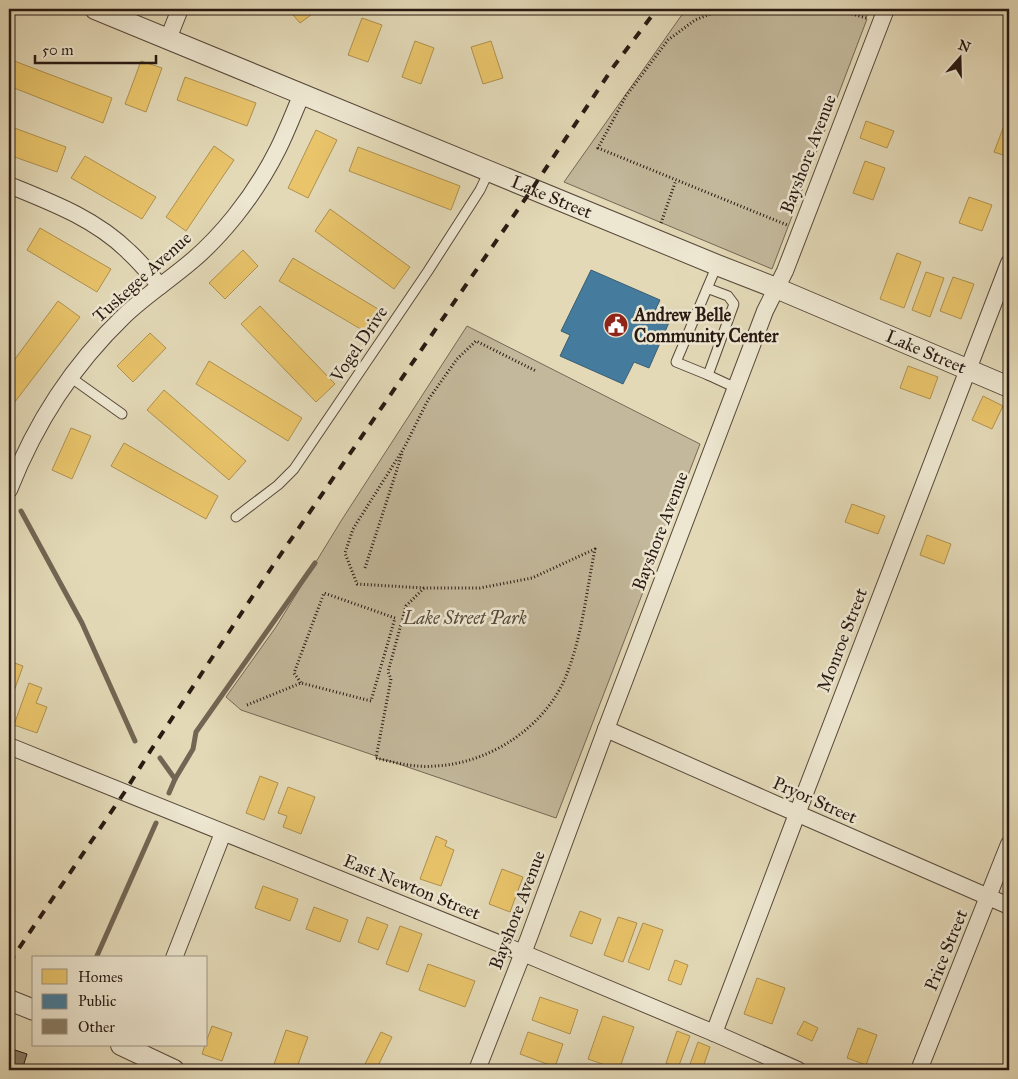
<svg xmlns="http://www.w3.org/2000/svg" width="1018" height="1079" font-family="'IM FELL Great Primer',serif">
  <rect width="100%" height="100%" fill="#e3d9b7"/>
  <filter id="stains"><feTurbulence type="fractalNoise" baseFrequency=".004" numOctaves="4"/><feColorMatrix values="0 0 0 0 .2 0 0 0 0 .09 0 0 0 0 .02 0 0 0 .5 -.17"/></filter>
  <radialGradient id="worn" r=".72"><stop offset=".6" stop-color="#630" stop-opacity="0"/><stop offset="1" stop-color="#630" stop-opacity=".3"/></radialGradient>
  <g fill="#c3b89b" stroke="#766856">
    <path d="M692,9H870L866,18L867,19L772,269L564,182L681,16Z"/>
    <path d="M467,326L700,444L556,818L393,762L376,758V756L241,710L226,697L276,627L341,521Z"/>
  </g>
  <g fill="#e9c46a" stroke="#af9150">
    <path d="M288,9H319L300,23Z"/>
    <path d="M362,18L382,25L368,62L348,55Z"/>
    <path d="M415,41L434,48L421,84L402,77Z"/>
    <path d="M491,41L503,78L483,84L471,47Z"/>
    <path d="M9,59L112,98L103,123L9,86Z"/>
    <path d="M141,61L162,68L146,112L125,104Z"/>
    <path d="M185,77L256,103L247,126L177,100Z"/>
    <path d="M866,121L894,131L887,148L860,138Z"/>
    <path d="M1005,123L1009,125V157L994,152Z"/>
    <path d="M9,126L66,147L57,172L9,155Z"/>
    <path d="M316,130L337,140L308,198L288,188Z"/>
    <path d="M214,146L234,160L186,231L166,217Z"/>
    <path d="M358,147L460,186L451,210L349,171Z"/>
    <path d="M85,156L156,197L142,219L71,178Z"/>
    <path d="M865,161L885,168L873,200L853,193Z"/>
    <path d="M969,197L992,205L982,231L959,223Z"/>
    <path d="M330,209L410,267L394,289L315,231Z"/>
    <path d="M9,226L14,229L9,244Z"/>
    <path d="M40,228L111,269L97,292L27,250Z"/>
    <path d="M243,250L258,266L225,299L209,283Z"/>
    <path d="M897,253L921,262L904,308L880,299Z"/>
    <path d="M293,258L378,309L364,331L279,281Z"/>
    <path d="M926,272L944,278L930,317L912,310Z"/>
    <path d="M953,277L974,284L961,319L940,311Z"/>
    <path d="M58,301L80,317L14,403L9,399V367Z"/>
    <path d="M260,306L335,384L316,402L241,324Z"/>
    <path d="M150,333L166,348L133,382L117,366Z"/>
    <path d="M209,361L302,418L288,441L196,384Z"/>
    <path d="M908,366L938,377L930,399L900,388Z"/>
    <path d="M164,390L246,461L229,480L147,410Z"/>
    <path d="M983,396L1003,406L992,429L972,420Z"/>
    <path d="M71,428L91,436L72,479L52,470Z"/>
    <path d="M124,443L218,496L206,519L111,466Z"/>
    <path d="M852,504L885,516L878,534L845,522Z"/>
    <path d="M927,535L951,544L944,564L920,555Z"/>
    <path d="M9,661L23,666L9,705Z"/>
    <path d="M29,683L42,688L36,703L47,707L37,733L14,725Z"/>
    <path d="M260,776L278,783L264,820L246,813Z"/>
    <path d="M288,787L315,797L301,834L283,827L287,816L278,813Z"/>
    <path d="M436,836L447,841L445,846L454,850L441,886L420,879Z"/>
    <path d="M502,869L523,877L510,912L489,904Z"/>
    <path d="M263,886L298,899L290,921L255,908Z"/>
    <path d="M314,907L348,920L340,942L306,929Z"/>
    <path d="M580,911L601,919L592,944L570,936Z"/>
    <path d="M367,917L388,925L378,950L358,942Z"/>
    <path d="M618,917L637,923L623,962L604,955Z"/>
    <path d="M643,923L663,930L649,970L628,962Z"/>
    <path d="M400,926L422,934L408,972L386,964Z"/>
    <path d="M675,960L688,965L681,985L668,980Z"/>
    <path d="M428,964L475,981L465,1007L419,990Z"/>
    <path d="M757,978L785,988L772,1024L744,1014Z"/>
    <path d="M540,997L578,1010L570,1034L532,1020Z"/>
    <path d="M603,1016L634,1027L619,1070L588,1059Z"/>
    <path d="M804,1021L818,1028L812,1041L797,1034Z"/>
    <path d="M212,1026L232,1033L222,1061L202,1054L205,1045H206V1042Z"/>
    <path d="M858,1028L877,1035L866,1065L847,1058Z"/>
    <path d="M286,1030L308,1037L296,1070H272Z"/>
    <path d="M677,1031L690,1036L678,1068L666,1063Z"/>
    <path d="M381,1032L392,1037L376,1070H362Z"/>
    <path d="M528,1032L563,1044L555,1067L520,1054Z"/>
    <path d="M698,1042L710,1047L702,1070L689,1067Z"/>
  </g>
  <path fill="#457b9d" stroke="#3c5e73" d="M591,270L660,300L655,311L671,318L649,368L634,362L623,384L560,356L570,335L561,331Z"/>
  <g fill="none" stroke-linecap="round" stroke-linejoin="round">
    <g stroke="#726553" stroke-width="5">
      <path d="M21,511L82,623L135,741"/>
      <path d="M160,758L175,779"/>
      <path d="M169,793L175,779L193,749L196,732L315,563"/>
      <path d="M96,958L156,823"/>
    </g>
  </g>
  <path fill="#897d68" stroke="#281912" d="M9,1048L27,1054L22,1070H9Z"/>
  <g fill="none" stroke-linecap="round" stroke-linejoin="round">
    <defs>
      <g id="service">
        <path d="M707,288L728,296L734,304L708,375L676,362L717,265"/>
        <path d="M708,375L736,388"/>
        <path d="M70,377L122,414"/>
        <path d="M236,517L278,485L294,469L428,271L480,190L489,171"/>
      </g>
      <g id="minor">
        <path d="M168,39L180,9"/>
        <path d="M9,185C51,202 96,219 129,252C140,262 150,274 160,286"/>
        <path d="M9,490C36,422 72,366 125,315C146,295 171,279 193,260C207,248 223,231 235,216C251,196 266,173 278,149C287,131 294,112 302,94"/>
        <path d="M606,729L780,806L1009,906"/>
        <path d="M9,746L523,953L714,1033L798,1070"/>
        <path d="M174,958L223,833"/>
        <path d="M714,1033L797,814L1009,263"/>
        <path d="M477,1070L528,940L606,729L765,311L785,271L886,9"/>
        <path d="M919,1070L1009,844"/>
      </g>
      <g id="tertiary">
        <path id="s1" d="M95,9L717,265L776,288L1009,387"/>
        <path d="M9,1000L34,1010"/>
        <path d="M121,1045L174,1070"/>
      </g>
    </defs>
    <use href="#service" stroke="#57493b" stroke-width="11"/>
    <use href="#minor" stroke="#57493b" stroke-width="18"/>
    <use href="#tertiary" stroke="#57493b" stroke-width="22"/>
    <g stroke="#281912" stroke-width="3" stroke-dasharray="1 2.5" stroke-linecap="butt">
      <path d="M723,9L695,20L668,40L626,96L598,148L787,225"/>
      <path d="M835,9L866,18"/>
      <path d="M661,223L676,180"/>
      <path d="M365,568L402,454"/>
      <path d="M424,588L406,606L388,672L391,679L376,758C396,763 416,768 436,766C493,763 551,723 569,668C583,630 587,588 595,549L532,578L480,588H424L357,584L345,553L353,529L404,448L428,400L457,359L476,341L536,371"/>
      <path d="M247,705L301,683L371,701L395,618L324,593L294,673L301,683"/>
    </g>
    <use href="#service" stroke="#ede6d0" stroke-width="9"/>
    <use href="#minor" stroke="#ede6d0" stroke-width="16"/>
    <use href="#tertiary" stroke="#ede6d0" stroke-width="20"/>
    <path stroke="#281912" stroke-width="4" stroke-dasharray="9 9" stroke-linecap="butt" d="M9,963L124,793L151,750L272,567L532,189L614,66L657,9"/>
  </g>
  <defs>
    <symbol id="civic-disc" viewBox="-11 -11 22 22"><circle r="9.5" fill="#8f2418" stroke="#ede6d0"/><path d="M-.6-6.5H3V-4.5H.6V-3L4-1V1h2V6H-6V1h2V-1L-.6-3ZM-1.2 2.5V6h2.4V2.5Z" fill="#fff"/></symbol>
  </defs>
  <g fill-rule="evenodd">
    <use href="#civic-disc" x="602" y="311" width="28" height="28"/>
  </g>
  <g text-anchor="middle" stroke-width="5" stroke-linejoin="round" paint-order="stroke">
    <g font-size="18" fill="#281912" stroke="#ede6d0">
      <text transform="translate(808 154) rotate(-69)" y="6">Bayshore Avenue</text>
      <text dy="6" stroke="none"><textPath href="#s1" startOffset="494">Lake Street</textPath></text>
      <text transform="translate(142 277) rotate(-42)" y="6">Tuskegee Avenue</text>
      <text transform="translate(359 344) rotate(-56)" y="6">Vogel Drive</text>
      <text dy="6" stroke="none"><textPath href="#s1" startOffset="899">Lake Street</textPath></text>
      <text transform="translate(660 531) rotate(-69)" y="6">Bayshore Avenue</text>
      <text transform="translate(842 640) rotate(-69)" y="6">Monroe Street</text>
      <text transform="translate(815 800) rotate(24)" y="6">Pryor Street</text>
      <text transform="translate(412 887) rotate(22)" y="6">East Newton Street</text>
      <text transform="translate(517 910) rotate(-69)" y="6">Bayshore Avenue</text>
      <text transform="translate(946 950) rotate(-68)" y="6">Price Street</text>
    </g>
    <g font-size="18" font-weight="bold" fill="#281912" stroke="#ede6d0" text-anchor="start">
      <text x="634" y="321">Andrew Belle<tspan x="634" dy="21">Community Center</tspan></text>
    </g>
    <g font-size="18" font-style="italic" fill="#56493b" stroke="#ede6d0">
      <text x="465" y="624">Lake Street Park</text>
    </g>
  </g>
  <rect width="1018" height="1079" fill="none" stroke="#e3d9b7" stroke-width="30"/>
  <rect x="10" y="10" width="998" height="1059" fill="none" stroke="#281912" stroke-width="2.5"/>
  <rect x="15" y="15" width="988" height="1049" fill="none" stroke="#281912"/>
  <rect x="32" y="956" width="175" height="90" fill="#ede6d0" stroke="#9e9484"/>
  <rect x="42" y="969" width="25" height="15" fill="#e9c46a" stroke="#9e9484"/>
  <text x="78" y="982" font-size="15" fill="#281912">Homes</text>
  <rect x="42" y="994" width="25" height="15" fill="#457b9d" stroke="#9e9484"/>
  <text x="78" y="1006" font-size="15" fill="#281912">Public</text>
  <rect x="42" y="1019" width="25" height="15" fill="#897d68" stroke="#9e9484"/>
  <text x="78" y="1032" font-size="15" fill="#281912">Other</text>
  <g transform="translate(960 58) rotate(20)" stroke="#ede6d0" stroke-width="4" paint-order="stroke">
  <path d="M0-4L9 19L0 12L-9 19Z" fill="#281912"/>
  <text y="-8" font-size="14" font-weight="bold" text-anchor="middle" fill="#281912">N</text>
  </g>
  <path d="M35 55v8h121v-8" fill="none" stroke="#281912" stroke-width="2.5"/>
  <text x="42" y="55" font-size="15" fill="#281912" stroke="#ede6d0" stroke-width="4" paint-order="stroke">50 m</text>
  <rect width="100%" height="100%" filter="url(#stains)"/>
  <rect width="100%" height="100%" fill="url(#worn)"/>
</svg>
